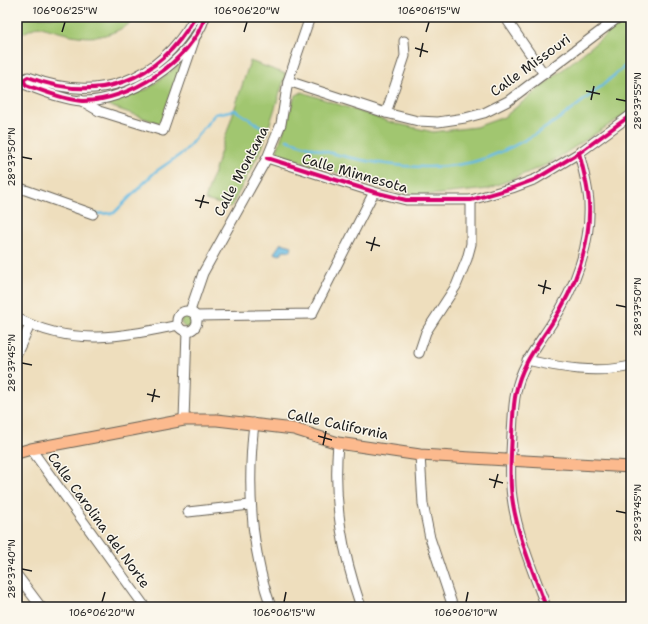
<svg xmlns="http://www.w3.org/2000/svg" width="648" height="624" font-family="'Shantell Sans',sans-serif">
  <rect width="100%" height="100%" fill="#fbf7ec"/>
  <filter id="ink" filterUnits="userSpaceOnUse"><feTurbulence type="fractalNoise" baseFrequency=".025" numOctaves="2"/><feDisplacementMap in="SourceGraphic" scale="8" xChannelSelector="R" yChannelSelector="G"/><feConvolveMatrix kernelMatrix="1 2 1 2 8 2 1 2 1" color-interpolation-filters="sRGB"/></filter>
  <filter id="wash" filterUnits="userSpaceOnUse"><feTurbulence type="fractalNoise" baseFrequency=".012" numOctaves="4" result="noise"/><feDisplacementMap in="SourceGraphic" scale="16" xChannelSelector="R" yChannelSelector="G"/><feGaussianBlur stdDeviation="0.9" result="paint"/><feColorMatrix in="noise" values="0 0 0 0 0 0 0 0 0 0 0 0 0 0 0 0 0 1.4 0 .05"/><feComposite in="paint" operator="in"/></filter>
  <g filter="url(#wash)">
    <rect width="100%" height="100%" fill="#eedebd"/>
    <g fill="#a1c670" stroke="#5e7146">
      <path d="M17,17H139C102,46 79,38 38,26L17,36Z"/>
      <path d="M628,17H631V111L548,164L488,189L430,195L402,193L276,154L295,96L302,92L390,122L433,132L476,127L504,117Z"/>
      <path d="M250,61L286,74L262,148L231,207L205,200Z"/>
      <path d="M180,64L182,65L166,115L158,123L107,105L106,104L148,89Z"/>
      <circle cx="188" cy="321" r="7"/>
    </g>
    <path fill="#66bbe3" stroke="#416c80" d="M281,243L292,246L291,251L284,250L280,255L274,253Z"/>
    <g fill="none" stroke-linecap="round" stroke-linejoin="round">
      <g stroke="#66bbe3" stroke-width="2.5">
        <path d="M287,140C344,159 428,179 486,158C541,138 587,99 631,61"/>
        <path d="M95,214L114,213L155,172L184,152L215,114L235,110L262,127"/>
      </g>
    </g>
  </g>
  <g filter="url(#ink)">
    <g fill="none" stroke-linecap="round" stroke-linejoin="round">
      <defs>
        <g id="minor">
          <path d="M195,17C158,82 98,104 28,77L23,80L26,85C43,91 64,100 82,101C128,102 191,61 205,17"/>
          <path d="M505,17L544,74"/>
          <path d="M288,81L386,113L418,121L438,122L465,118L484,113L508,101L619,17"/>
          <path d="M80,100L99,111L163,131L194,41"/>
          <path d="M386,113L405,56L404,41"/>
          <path d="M267,158L374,192L406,200H471L512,188L536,179L579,153L631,115"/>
          <path d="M17,187L93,214"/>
          <circle cx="187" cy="321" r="10"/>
          <path d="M190,311L203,273L267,158L281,124L288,81L310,17"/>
          <path d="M197,316L312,314L374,192"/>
          <path d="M17,318C72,347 120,337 178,325"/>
          <path d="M17,353L30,325"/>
          <path d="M419,353L426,332L456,286L467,259L471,244V200"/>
          <path d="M527,360C562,368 596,374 631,366"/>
          <path d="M184,420L187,331"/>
          <path d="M254,423C247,486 250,547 271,607"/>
          <path d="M338,443C333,502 342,551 361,607"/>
          <path d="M31,449L145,607"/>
          <path d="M420,455L423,504L430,538L453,607"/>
          <path d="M188,512L250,505"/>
          <path d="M17,575L41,607"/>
          <path d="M546,607C533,571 517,535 512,497C509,477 511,455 512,434C513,420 513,405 516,392C521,365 538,345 552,323C575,288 591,245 589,203C588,186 583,169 579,153"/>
        </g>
        <path id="major" d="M17,453L31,449L184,420H217L294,429L338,443L420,455L631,467"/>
      </defs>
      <use href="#minor" stroke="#666054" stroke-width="11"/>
      <use href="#major" stroke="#666054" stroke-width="13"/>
      <use href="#minor" stroke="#fff" stroke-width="9"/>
      <use href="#major" stroke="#fcba8e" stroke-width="11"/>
      <defs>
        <g id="cycleway">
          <path d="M195,17C158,82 98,104 28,77L23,80L26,85C43,91 64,100 82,101C128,102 191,61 205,17"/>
          <path d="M267,158L374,192L406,200H471L512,188L536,179L579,153L631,115"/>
          <path d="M546,607C533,571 517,535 512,497C509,477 511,455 512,434C513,420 513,405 516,392C521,365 538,345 552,323C575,288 591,245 589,203C588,186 583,169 579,153"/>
        </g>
      </defs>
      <use href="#cycleway" stroke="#fbf7ec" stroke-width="6"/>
      <use href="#cycleway" stroke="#d6006c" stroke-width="4"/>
    </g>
  </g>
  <path fill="none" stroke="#1c1c1c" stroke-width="1.5" d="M62,32L65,22M244,32L247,22M426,32L429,22M415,48L428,52M420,57L423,43M586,91L600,94M616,99L626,101M591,100L594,86M22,157L32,159M195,200L209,203M200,208L204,195M366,242L380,246M371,251L375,237M538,285L551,289M543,294L546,280M616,305L626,307M22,363L32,365M147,394L160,397M152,402L155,389M318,436L332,440M323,445L326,431M489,479L503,483M494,488L498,474M616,511L626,513M22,569L32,571M102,602L105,592M284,602L286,592M466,602L468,592"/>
  <g text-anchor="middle" stroke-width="3" stroke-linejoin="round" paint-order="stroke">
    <g font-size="14" fill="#1c1c1c" stroke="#fbf7ec">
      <text transform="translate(530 65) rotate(-36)" y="5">Calle Missouri</text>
      <text transform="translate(241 171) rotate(-62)" y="5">Calle Montana</text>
      <text transform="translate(355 173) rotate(16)" y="5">Calle Minnesota</text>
      <text transform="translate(338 424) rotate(12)" y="5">Calle California</text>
      <text transform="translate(99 520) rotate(54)" y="5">Calle Carolina del Norte</text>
    </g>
  </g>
  <rect width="648" height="624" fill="none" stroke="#fbf7ec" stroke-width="44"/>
  <rect x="22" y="22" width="604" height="580" fill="none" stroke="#1c1c1c" stroke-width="1.5"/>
  <g font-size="10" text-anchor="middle" fill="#1c1c1c">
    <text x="65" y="14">106°06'25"W</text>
    <text x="247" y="14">106°06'20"W</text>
    <text x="429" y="14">106°06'15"W</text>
    <text transform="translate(637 101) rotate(-90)" y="4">28°37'55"N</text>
    <text transform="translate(11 157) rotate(-90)" y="4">28°37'50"N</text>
    <text transform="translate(637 307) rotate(-90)" y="4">28°37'50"N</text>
    <text transform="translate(11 363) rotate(-90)" y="4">28°37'45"N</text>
    <text transform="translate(637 513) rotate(-90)" y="4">28°37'45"N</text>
    <text transform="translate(11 569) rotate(-90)" y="4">28°37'40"N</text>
    <text x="102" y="616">106°06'20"W</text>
    <text x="284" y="616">106°06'15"W</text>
    <text x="466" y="616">106°06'10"W</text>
  </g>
</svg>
